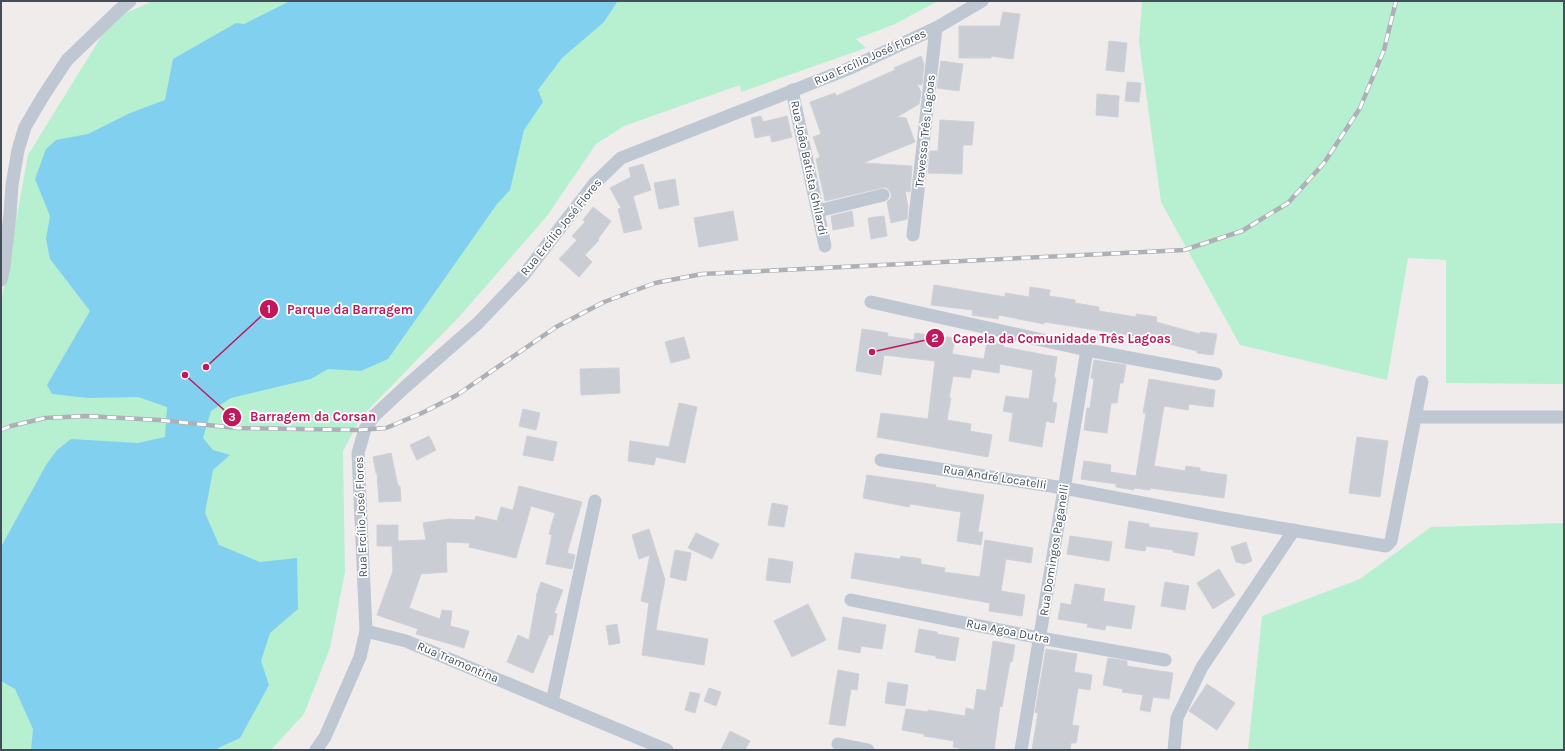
<svg xmlns="http://www.w3.org/2000/svg" width="1565" height="751" font-family="Karla,sans-serif">
  <rect width="100%" height="100%" fill="#efeceb"/>
  <g fill="#b6f0d1">
    <path d="M153,1H938L895,24L856,39L866,48L741,92L740,85L624,126L596,144L547,216L459,317L361,417L343,451L345,572L330,648L304,714L271,750H1V303L28,155L112,19Z"/>
    <path d="M1142,1H1564V384L1446,383V260L1408,258L1387,380L1240,345L1161,202L1139,42Z"/>
    <path d="M1564,523V750H1248L1262,616L1360,579L1431,527Z"/>
  </g>
  <path fill="#81d0f0" d="M290,1L617,2L604,22L562,58L538,90L543,102L524,130L510,190L497,204L388,359L361,371L328,369L311,379L231,398L211,411L203,438L213,450L230,455L213,470L205,513L219,545L260,562L297,558L298,609L270,633L261,661L269,685L240,738L214,750H31L33,729L15,689L1,681V547L46,465L57,450L71,439L138,443L165,437L167,407L138,397L88,398L52,394L47,385L90,311L50,259L46,239L50,216L35,179L46,149L56,140L88,134L130,113L165,100L173,59L236,23L244,24Z"/>
  <g fill="#cacdd4" stroke="#cfd1d8">
    <path d="M1003,12L1020,14L1013,59L991,56V58H959V26H1000Z"/>
    <path d="M1109,41L1127,43L1124,72L1106,70Z"/>
    <path d="M921,56L924,64L922,85L917,84L921,92L919,104L897,117L906,118L915,142L863,163L912,166L910,192L905,191L908,207L907,219L891,223L887,202L891,198V193L888,189L885,187L825,201L816,159L820,157L813,137L821,134L810,102L835,93L836,96L895,70L894,68Z"/>
    <path d="M941,61L963,64L959,91L937,88Z"/>
    <path d="M1127,82L1141,83L1139,102L1125,101Z"/>
    <path d="M1097,94L1119,96L1118,117L1096,115Z"/>
    <path d="M761,116L763,122L787,116L792,137L772,142L770,135L755,138L751,118Z"/>
    <path d="M940,120L974,122L972,145H963L962,174L928,173L930,151H938Z"/>
    <path d="M643,164L651,190L633,196L642,229L624,233L618,209L621,208L610,188L631,177L629,168Z"/>
    <path d="M675,179L679,205L659,209L654,183Z"/>
    <path d="M593,207L611,221L598,239L599,240L585,255L592,262L579,277L559,259L577,240L572,236L585,222L583,220Z"/>
    <path d="M733,211L738,240L699,247L694,218Z"/>
    <path d="M852,211L854,226L833,230L831,216Z"/>
    <path d="M884,216L887,236L871,239L868,218Z"/>
    <path d="M934,285L1005,297V293L1029,297L1030,287L1050,290L1049,296L1075,300V303L1099,307V311L1136,317V314L1157,317L1156,322L1200,334V332L1217,334L1213,355L1197,353V351L1161,342V340L1045,322L1044,324L999,315L998,319L972,315L973,310L931,305Z"/>
    <path d="M862,329L888,333L887,336L914,340L915,333L955,338L952,354L984,359L987,342L1004,345L1003,347L1057,357L1054,378H1056L1052,402L1057,403L1054,423L1046,421L1042,447L1009,441L1013,413L1003,411L1006,396L1029,399L1033,370L1000,364L999,373L972,369L970,378L953,376L949,398H951L947,420L971,424L970,431L992,435L988,457L877,437L881,413L928,419L935,361L884,355L881,375L856,371Z"/>
    <path d="M684,337L690,358L671,363L665,342Z"/>
    <path d="M1094,360L1126,365L1123,383H1120L1117,403H1111L1107,433L1084,430L1087,408H1090L1094,379L1091,378Z"/>
    <path d="M619,368L620,393L581,395L580,369Z"/>
    <path d="M1149,379L1215,390L1213,407L1189,404L1188,410L1164,406L1154,466L1185,471L1186,466L1200,468V471L1227,475L1224,498L1150,488V490L1134,488V490L1116,487V484L1081,479L1084,461L1111,465L1110,472L1136,476L1146,413H1143Z"/>
    <path d="M679,403L697,407L685,463L656,457L654,465L628,461L630,441L669,447Z"/>
    <path d="M523,409L540,413L536,430L519,426Z"/>
    <path d="M429,436L436,450L417,460L410,445Z"/>
    <path d="M527,436L557,442L553,461L523,455Z"/>
    <path d="M1357,437L1388,441L1380,497L1349,493Z"/>
    <path d="M391,453L398,486H400L401,501L379,502L377,473H376L373,457Z"/>
    <path d="M867,475L936,485L935,487L984,495L978,532H983L981,545L957,541L961,512L910,504L909,507L863,498Z"/>
    <path d="M519,486L582,502L567,553L575,555L572,569L546,564L552,535L549,534L555,513L531,506L516,558L469,547L470,543L446,542L447,572L421,574L409,608L440,619L442,610L452,611L450,626L469,631L464,648L416,634L418,629L377,615L393,571L392,546H377V525H398V541L426,540L423,523L449,519L475,520L476,516L497,521L501,507L513,510Z"/>
    <path d="M772,503L788,506L784,527L768,525Z"/>
    <path d="M1129,521L1149,524V527L1198,533L1194,556L1173,552V550L1146,546L1145,551L1125,548Z"/>
    <path d="M649,529L665,580L660,605L656,630L708,639L704,665L642,655L649,603L641,601L650,555L639,559L632,535Z"/>
    <path d="M696,533L719,544L712,559L688,548Z"/>
    <path d="M1070,536L1112,542L1109,561L1067,554Z"/>
    <path d="M985,540L1033,548L1031,563L1006,559L1001,591L1025,595L1022,616L989,611L990,603L851,578L855,553L900,559L901,556L921,559V564L945,568L944,572L980,577Z"/>
    <path d="M1246,542L1252,561L1244,564L1236,562L1231,547Z"/>
    <path d="M675,550L691,553L686,581L670,577Z"/>
    <path d="M769,558L793,562L790,583L766,580Z"/>
    <path d="M1219,569L1235,595L1213,609L1197,583Z"/>
    <path d="M541,582L563,590L554,613L557,614L553,635H549L533,673L507,662L518,635L529,640L537,596H536Z"/>
    <path d="M1165,582L1189,586L1185,610L1161,606Z"/>
    <path d="M1075,584L1105,589L1103,601L1135,606L1131,629L1106,625L1105,630L1087,627L1088,624L1058,619L1061,603L1071,605Z"/>
    <path d="M808,604L826,640L792,657L774,621Z"/>
    <path d="M843,617L886,625L882,649L861,646L860,653L838,649Z"/>
    <path d="M617,624L620,643L609,645L606,626Z"/>
    <path d="M919,629L937,632V634L959,638L955,661L936,658V656L915,652Z"/>
    <path d="M993,641L1015,645L1012,662H1010L1002,707L1000,706L994,750H969L953,747L954,741L924,736V734L902,730L906,709L928,712V710L965,716L966,708L974,710L977,689L986,691Z"/>
    <path d="M1046,649L1077,654L1074,672L1092,675L1090,690L1078,688L1072,725L1079,726L1076,743H1071L1070,750H1032L1038,713L1035,712Z"/>
    <path d="M1108,658L1127,661V666L1173,673L1169,699L1153,697L1150,712L1140,710L1143,695L1122,692L1123,689L1103,685Z"/>
    <path d="M838,670L859,674L857,690L851,689L845,726L829,724Z"/>
    <path d="M888,682L908,685L905,706L885,703Z"/>
    <path d="M1207,684L1235,703L1217,730L1189,711Z"/>
    <path d="M709,688L721,692L716,706L704,701Z"/>
    <path d="M690,692L700,694L695,713L685,710Z"/>
    <path d="M730,731L750,741L745,750H721Z"/>
  </g>
  <g fill="none" stroke-linecap="round" stroke-linejoin="round">
    <g stroke="#bec7d2" stroke-width="13">
      <path d="M792,90L825,246"/>
      <path d="M818,211L883,195"/>
      <path d="M913,235L936,28"/>
      <path d="M1,280L4,267L10,214L12,185L18,150L25,127L42,98L67,60L119,10L130,1"/>
      <path d="M871,302L1087,350L1216,374"/>
      <path d="M1416,417H1564"/>
      <path d="M881,460L1064,488L1227,519L1386,546L1391,541L1422,382"/>
      <path d="M851,600L1040,638L1165,660"/>
      <path d="M366,631L406,641L667,750"/>
      <path d="M552,702L595,501"/>
      <path d="M838,744L868,750"/>
      <path d="M316,750L325,737L360,657L366,631L358,453L365,429L374,416L404,388L478,323L523,276L594,184L621,158L848,69L936,28L982,1"/>
      <path d="M1021,750L1087,350"/>
      <path d="M1174,750L1177,718L1202,667L1294,530"/>
    </g>
    <defs>
      <path id="rail" d="M1,430L11,426L45,418L86,416L159,420L237,428L358,430L386,428L422,413L457,395L556,327L604,302L655,283L702,274L1184,250L1242,231L1288,203L1324,163L1360,108L1384,50L1396,1"/>
    </defs>
    <use href="#rail" stroke="#aeb0b7" stroke-width="4.5"/>
    <use href="#rail" stroke="#fff" stroke-width="3" stroke-dasharray="9" stroke-linecap="butt"/>
  </g>
  <g text-anchor="middle" stroke-width="3.5" stroke-linejoin="round" paint-order="stroke">
    <g font-size="12" fill="#434e5a" stroke="#fff">
      <text transform="translate(870 57) rotate(-24)" y="4">Rua Ercílio José Flores</text>
      <text transform="translate(925 131) rotate(-84)" y="4">Travessa Três Lagoas</text>
      <text transform="translate(809 168) rotate(78)" y="4">Rua João Batista Ghilardi</text>
      <text transform="translate(561 227) rotate(-51)" y="4">Rua Ercílio José Flores</text>
      <text transform="translate(995 477) rotate(9)" y="4">Rua André Locatelli</text>
      <text transform="translate(361 517) rotate(-92)" y="4">Rua Ercílio José Flores</text>
      <text transform="translate(1054 550) rotate(-81)" y="4">Rua Domingos Paganelli</text>
      <text transform="translate(1008 631) rotate(11)" y="4">Rua Agoa Dutra</text>
      <text transform="translate(458 662) rotate(23)" y="4">Rua Tramontina</text>
    </g>
  </g>
  <path fill="none" stroke="#c2185b" stroke-width="1.5" d="M206 367L269 309M872 352L935 338M185 375L232 417"/>
  <g fill="#c2185b" stroke="#fff" stroke-width="1.5">
    <circle cx="206" cy="367" r="4"/>
    <circle cx="872" cy="352" r="4"/>
    <circle cx="185" cy="375" r="4"/>
    <circle cx="269" cy="309" r="10"/>
    <circle cx="935" cy="338" r="10"/>
    <circle cx="232" cy="417" r="10"/>
  </g>
  <g font-size="12" text-anchor="middle" font-weight="bold" fill="#fff">
    <text x="269" y="313">1</text>
    <text x="935" y="342">2</text>
    <text x="232" y="421">3</text>
  </g>
  <g font-size="13" text-anchor="middle" font-weight="bold" fill="#c2185b" stroke="#fff" stroke-width="3.5" stroke-linejoin="round" paint-order="stroke">
    <text x="350" y="314">Parque da Barragem</text>
    <text x="1062" y="343">Capela da Comunidade Três Lagoas</text>
    <text x="313" y="421">Barragem da Corsan</text>
  </g>
  <rect width="1565" height="751" fill="none" stroke="#434e5a" stroke-width="4"/>
</svg>
